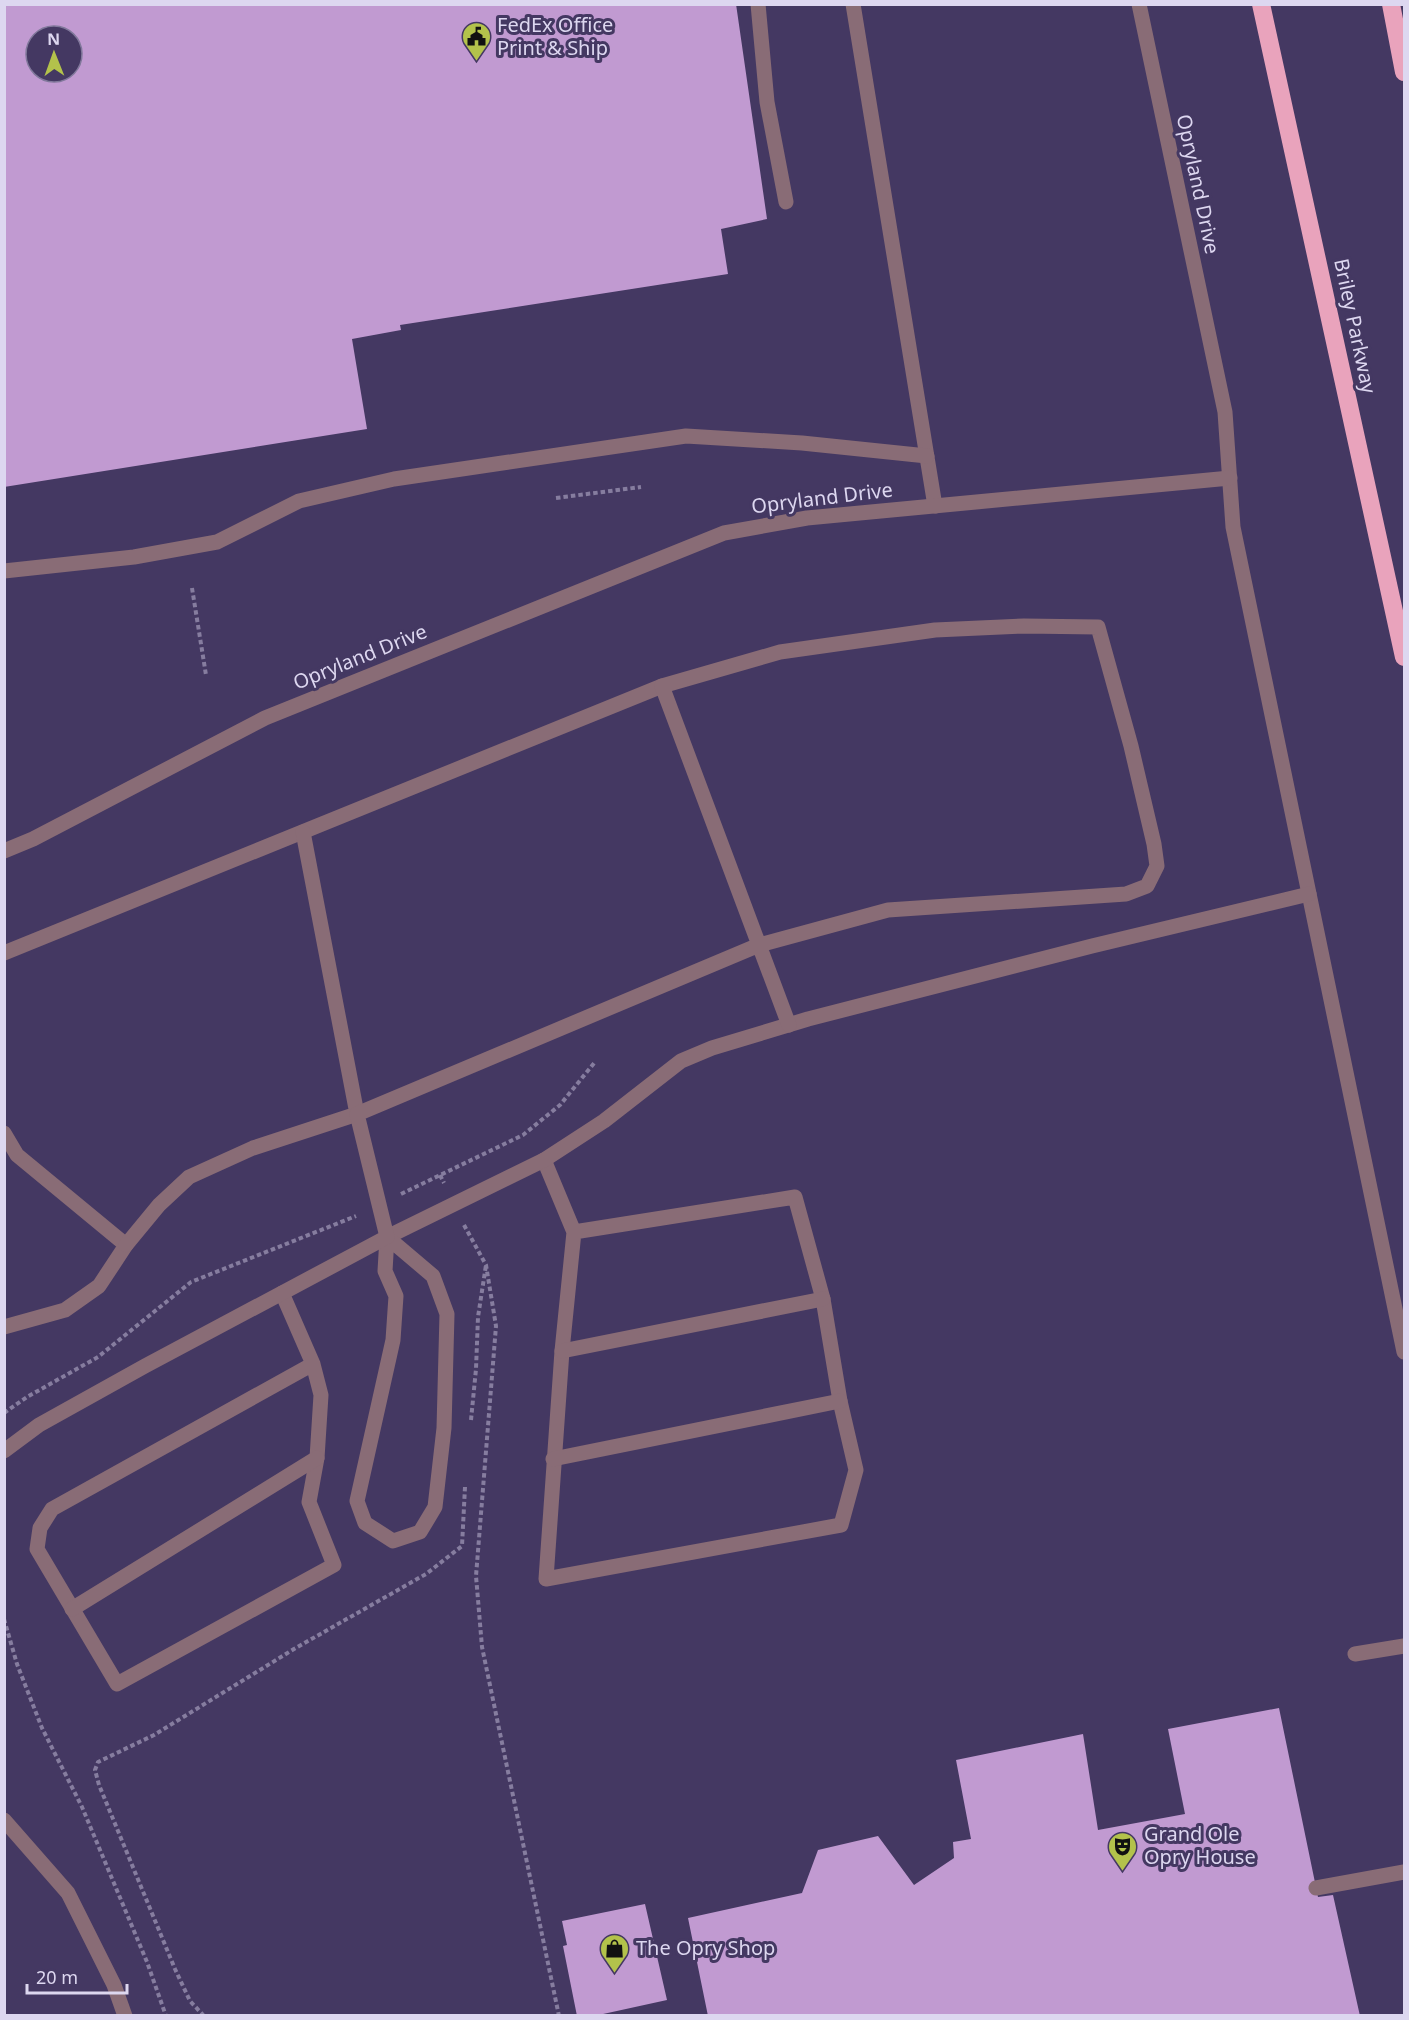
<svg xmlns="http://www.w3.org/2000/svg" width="1409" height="2020" font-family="'Noto Sans',sans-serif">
  <rect width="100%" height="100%" fill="#443862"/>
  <g fill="#c19ad1" fill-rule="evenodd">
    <path d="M4,4H736L767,219L721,229L728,274L400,325L401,330L352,339L367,429L4,487ZM36,36H72V72H36Z"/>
    <path d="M1279,1708L1318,1897L1333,1895L1360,2016H708L688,1918L802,1893L818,1850L878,1836L914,1885L954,1858L953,1842L971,1839L956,1760L1083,1734L1098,1830L1185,1814L1168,1729Z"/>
    <path d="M645,1904L667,2000L594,2016H577L563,1946L567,1945L562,1921Z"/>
  </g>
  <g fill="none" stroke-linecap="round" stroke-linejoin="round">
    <g stroke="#867d9f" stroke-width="4" stroke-dasharray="4.5 3" stroke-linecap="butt">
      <path d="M556,498L641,487"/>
      <path d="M192,588L206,675"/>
      <path d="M440,1175L444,1183"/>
      <path d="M401,1194L523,1135L560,1105L595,1062"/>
      <path d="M464,1225L486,1265L496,1326L476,1576L482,1647L559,2016"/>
      <path d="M4,1413L27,1397L98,1357L191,1282L356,1216"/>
      <path d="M471,1420L476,1369L478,1317L486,1265"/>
      <path d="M4,1619L17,1664L42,1728L82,1807L147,1962L166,2016"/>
      <path d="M204,2016L190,2001L175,1969L99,1785L95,1770L98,1762L154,1735L294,1649L426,1574L462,1546L465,1487"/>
    </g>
    <g stroke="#896c76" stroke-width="15">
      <path d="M758,4L767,102L786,202"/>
      <path d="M853,4L935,506"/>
      <path d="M1139,4L1225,412L1233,527L1404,1352"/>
      <path d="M4,571L134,557L217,542L299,501L394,479L686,436L802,443L927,456"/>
      <path d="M4,851L33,839L265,718L724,533L807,518L1230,478"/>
      <path d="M4,953L662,686"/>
      <path d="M4,1133L17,1155L126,1245L99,1286L65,1310L4,1327"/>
      <path d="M544,1160L574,1232L562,1351L546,1579L841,1525L856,1470L840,1401L823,1299L795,1197L574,1232"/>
      <path d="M387,1237L544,1160L604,1121L681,1061L712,1048L808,1019L1092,946L1309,894"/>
      <path d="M387,1237L433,1276L447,1314L444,1428L435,1507L420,1532L393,1541L365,1523L357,1501L393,1340L396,1296L385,1271Z"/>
      <path d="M126,1245L159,1205L189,1177L253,1148L357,1114L303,832"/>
      <path d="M282,1293L313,1364L321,1395L317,1458L309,1502L334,1565L117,1684L37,1549L40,1528L52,1509L313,1364"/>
      <path d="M562,1351L823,1299"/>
      <path d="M4,1451L39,1425L145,1366L387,1237L357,1114L759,945L888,910L1126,894L1147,886L1157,866L1154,844L1131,746L1098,627L1024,626L935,630L780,652L662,686C704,799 747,912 789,1025"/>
      <path d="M553,1459L840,1401"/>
      <path d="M72,1609L317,1458"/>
      <path d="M1355,1654L1404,1646"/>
      <path d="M4,1820L68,1893L114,1985L125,2016"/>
      <path d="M1316,1888L1404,1872"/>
    </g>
    <g stroke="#e9a3bc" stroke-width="18">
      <path d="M1261,4L1404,657"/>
      <path d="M1391,4L1404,72"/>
    </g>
  </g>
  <defs>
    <symbol id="civic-pin" viewBox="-11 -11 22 30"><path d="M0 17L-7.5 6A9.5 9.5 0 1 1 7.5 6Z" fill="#b3c24b" stroke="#443862"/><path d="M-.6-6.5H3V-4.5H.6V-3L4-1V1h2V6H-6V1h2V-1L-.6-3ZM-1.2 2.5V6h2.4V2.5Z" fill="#111"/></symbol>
    <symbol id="theatre-pin" viewBox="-11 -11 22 30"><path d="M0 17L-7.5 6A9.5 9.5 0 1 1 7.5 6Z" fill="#b3c24b" stroke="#443862"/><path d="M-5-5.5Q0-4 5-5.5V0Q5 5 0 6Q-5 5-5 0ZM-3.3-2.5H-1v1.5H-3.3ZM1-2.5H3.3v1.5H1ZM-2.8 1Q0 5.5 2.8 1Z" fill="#111"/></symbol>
    <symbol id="shop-pin" viewBox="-11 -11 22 30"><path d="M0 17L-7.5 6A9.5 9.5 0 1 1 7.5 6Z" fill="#b3c24b" stroke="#443862"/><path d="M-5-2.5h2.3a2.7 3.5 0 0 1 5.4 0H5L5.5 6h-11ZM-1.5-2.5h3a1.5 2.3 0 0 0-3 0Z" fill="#111"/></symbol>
  </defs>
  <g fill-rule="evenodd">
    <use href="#civic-pin" x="460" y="20" width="33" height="45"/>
    <use href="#theatre-pin" x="1106" y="1830" width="33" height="45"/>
    <use href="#shop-pin" x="598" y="1932" width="33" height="45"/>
  </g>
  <g text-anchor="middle" stroke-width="6" stroke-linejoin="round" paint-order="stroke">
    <g font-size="20" fill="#ddd7f0" stroke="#443862" text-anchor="start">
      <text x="497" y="32">FedEx Office<tspan x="497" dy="23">Print &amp; Ship</tspan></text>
      <text x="1144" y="1841">Grand Ole<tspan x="1144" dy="23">Opry House</tspan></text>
      <text x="636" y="1955">The Opry Shop</text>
    </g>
    <g font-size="20" fill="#ddd7f0" stroke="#443862">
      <text transform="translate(1198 184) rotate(78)" y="7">Opryland Drive</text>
      <text transform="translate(1355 326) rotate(78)" y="7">Briley Parkway</text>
      <text transform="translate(822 498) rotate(-7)" y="7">Opryland Drive</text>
      <text transform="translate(360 657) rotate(-22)" y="7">Opryland Drive</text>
    </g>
  </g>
  <rect width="1409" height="2020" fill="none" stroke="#ddd7f0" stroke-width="12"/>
  <g transform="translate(54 54) rotate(359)"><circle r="28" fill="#443862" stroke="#81789b" stroke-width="1.5"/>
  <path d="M0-4.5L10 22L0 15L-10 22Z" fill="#b3c24b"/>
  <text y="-9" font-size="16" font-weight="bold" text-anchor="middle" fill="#ddd7f0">N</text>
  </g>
  <path d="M27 1984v9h100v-9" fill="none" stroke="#ddd7f0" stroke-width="3"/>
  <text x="36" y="1984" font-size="18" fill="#ddd7f0" stroke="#443862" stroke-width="4.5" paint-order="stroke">20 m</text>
</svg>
